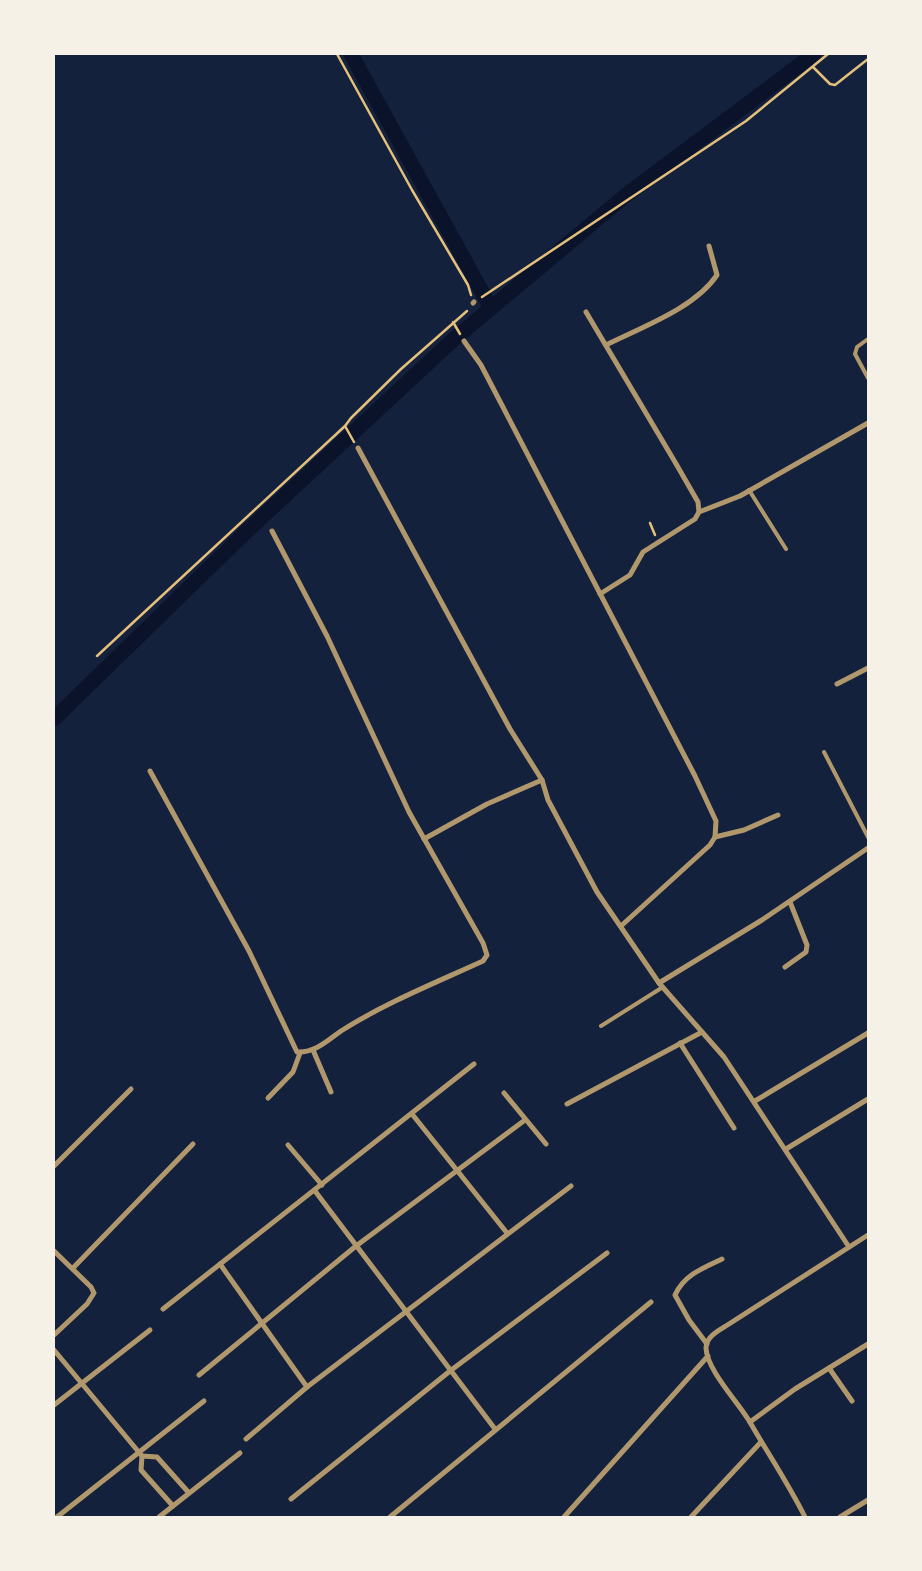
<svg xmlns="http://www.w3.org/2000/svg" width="922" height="1571" font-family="Ubuntu,sans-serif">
  <rect width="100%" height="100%" fill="#14213d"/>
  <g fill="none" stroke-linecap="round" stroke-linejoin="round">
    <g stroke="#0b132b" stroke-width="15">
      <path d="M351,54L491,308"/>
      <path d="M54,719L247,531L453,340L626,195L814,54"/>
    </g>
    <g stroke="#e5c07b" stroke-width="2.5">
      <path d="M337,54L412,190L468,285L471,295"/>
      <path d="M813,67L830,84L835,85L868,59"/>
      <path d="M482,297L746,121L828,54"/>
      <path d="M453,322L460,334"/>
      <path d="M354,442L345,426L351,418L401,369L467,311"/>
      <path d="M650,523L655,535"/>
      <path d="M97,656L345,426"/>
    </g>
    <g stroke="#b1986c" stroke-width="4">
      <path d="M868,339L857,347L855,354L868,378"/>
      <path d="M749,490L786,549"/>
      <path d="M824,752L868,837"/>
      <path d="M601,1026L663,987"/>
    </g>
    <g stroke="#b1986c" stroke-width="5">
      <path d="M473,303L474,302"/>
      <path d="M586,312L675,462L698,502L699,512L695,519L643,552L630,575L600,594"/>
      <path d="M464,341L481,365L695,776L716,821L715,837L710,845L621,926"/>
      <path d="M606,345C642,327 695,308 717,275L709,246"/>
      <path d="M358,448L510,729L542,780L548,800L597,892L659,983L724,1057L849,1247"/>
      <path d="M699,512L740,496L868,423"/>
      <path d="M837,684L868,668"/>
      <path d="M150,771L249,951L297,1052C315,1053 327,1041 341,1031C385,1003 435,983 483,961L487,955L483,943L409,812L327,636L272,531"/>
      <path d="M715,837L744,830L778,815"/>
      <path d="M424,839L487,804L542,780"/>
      <path d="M785,967L806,952L807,945L790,902"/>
      <path d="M659,983L762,920L868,848"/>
      <path d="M680,1043L734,1128"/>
      <path d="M313,1050L331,1092"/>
      <path d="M504,1093L546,1144"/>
      <path d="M268,1098L293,1072L300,1053"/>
      <path d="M755,1101L868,1033"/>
      <path d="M567,1104L702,1032"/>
      <path d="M412,1114L507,1233"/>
      <path d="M288,1145L322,1185"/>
      <path d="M786,1149L868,1099"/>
      <path d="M54,1166L131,1089"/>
      <path d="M315,1191L495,1429"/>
      <path d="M54,1251L91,1287L94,1293L87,1304L54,1335"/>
      <path d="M220,1264L307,1387"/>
      <path d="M73,1268L193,1144"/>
      <path d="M163,1309L474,1064"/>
      <path d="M707,1344L689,1320L675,1295C684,1275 703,1268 722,1259"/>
      <path d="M54,1350L142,1456"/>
      <path d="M829,1368L852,1401"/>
      <path d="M199,1375L356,1246L525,1120"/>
      <path d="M54,1405L150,1330"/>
      <path d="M750,1422L795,1389L868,1344"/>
      <path d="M246,1439L307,1387L571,1186"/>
      <path d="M291,1499L450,1371L607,1253"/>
      <path d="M173,1506L141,1470L142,1456L157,1457L189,1493"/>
      <path d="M57,1517L204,1401"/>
      <path d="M159,1517L240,1453"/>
      <path d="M390,1517L651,1302"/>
      <path d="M564,1517L708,1356"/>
      <path d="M691,1517L761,1442"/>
      <path d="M805,1517C789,1485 769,1455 751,1424C740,1404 707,1371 706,1348C706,1336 720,1330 729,1324L868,1235"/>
      <path d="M840,1517L868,1500"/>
    </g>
  </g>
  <rect width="922" height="1571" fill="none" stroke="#f6f1e7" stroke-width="110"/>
</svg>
